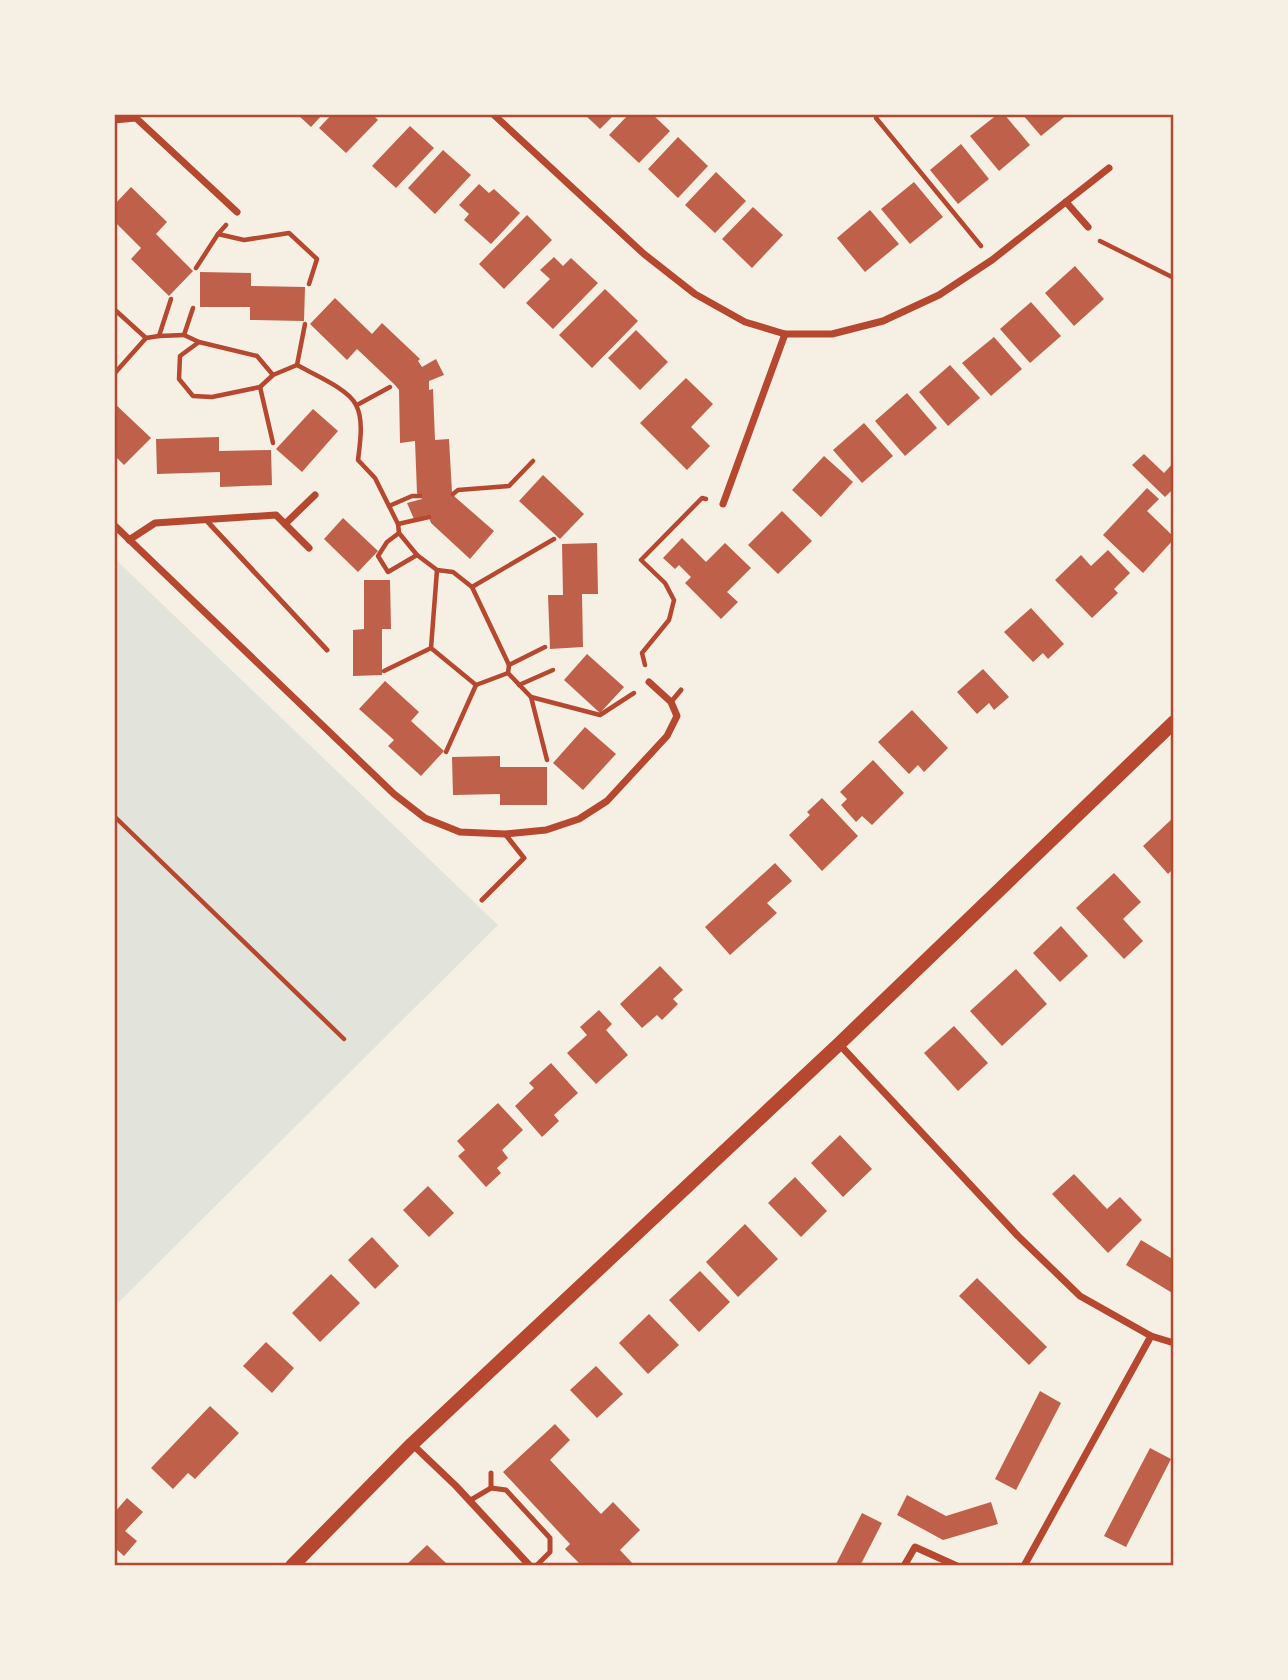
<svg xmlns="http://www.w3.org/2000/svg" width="1288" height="1680" font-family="'Alegreya Sans',sans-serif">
  <rect width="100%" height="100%" fill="#f6efe4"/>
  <path fill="#e2e4dc" d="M114,558L498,925L114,1307Z"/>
  <g fill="#bf614a">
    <path d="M297,114H323L311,127Z"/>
    <path d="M332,114H372L378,120L346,153L319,128Z"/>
    <path d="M584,114H615L600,129Z"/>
    <path d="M629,114H652L670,131L639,163L609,135Z"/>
    <path d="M998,114H1004L1030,145L999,171L970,136Z"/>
    <path d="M1022,114H1068L1041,136Z"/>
    <path d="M410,126L434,148L396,188L372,166Z"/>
    <path d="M678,137L708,166L678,198L648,169Z"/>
    <path d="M961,144L989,179L958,204L930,170Z"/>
    <path d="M443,150L471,175L435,214L408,188Z"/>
    <path d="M716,172L746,201L715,233L685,205Z"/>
    <path d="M914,182L943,217L910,244L881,209Z"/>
    <path d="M479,184L489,193L494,189L520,213L491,244L464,220L469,214L459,205Z"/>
    <path d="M131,187L167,222L156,234L193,271L169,296L131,259L141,248L114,221V205Z"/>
    <path d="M753,207L783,235L752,268L722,239Z"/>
    <path d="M870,210L899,244L865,272L837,238Z"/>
    <path d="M527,215L552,240L504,289L479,264Z"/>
    <path d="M554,257L563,266L571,258L598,283L553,329L526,303L550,279L540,270Z"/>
    <path d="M1075,266L1104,299L1074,326L1045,293Z"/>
    <path d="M200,272L251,273V286L305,287L304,321L250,320V307H200Z"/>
    <path d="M605,289L638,321L592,368L559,335Z"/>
    <path d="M335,298L372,334L382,323L420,359L418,361L422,367L436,359L444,375L429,381V390L433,389L435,440L449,439L452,492L455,497L494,531L470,559L431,523L428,515L414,519L407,503L422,499L417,493L415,441L400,443L399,390L395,385L357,349L347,360L310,324Z"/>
    <path d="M1031,302L1061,336L1030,363L1000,329Z"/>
    <path d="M636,330L668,362L640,390L608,358Z"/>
    <path d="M994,337L1022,369L991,396L962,363Z"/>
    <path d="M950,365L980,398L948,426L919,392Z"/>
    <path d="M686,378L713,404L691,427L710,446L687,470L640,423Z"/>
    <path d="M907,393L937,428L905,456L875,421Z"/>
    <path d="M114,403L151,438L124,465L114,455Z"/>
    <path d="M313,409L338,431L302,472L276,449Z"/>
    <path d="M864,423L893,456L862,483L833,450Z"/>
    <path d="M219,437V451L271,450L272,485L220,487V472L157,474L156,439Z"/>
    <path d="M1144,454L1164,473L1174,462V488L1165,497L1132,465Z"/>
    <path d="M824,456L853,482L821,517L792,490Z"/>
    <path d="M543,475L584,514L560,539L519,501Z"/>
    <path d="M1147,488L1159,499L1147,511L1174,537V539L1143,573L1103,535Z"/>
    <path d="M782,511L812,541L778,574L748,545Z"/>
    <path d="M343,518L378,551L358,572L324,539Z"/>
    <path d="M682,538L706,562L725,543L751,568L727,592L738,602L721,619L685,583L691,577L679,565L675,569L663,558Z"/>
    <path d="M597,543L598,594H582L583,647L550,649L548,595H563L562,544Z"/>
    <path d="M1108,550L1130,573L1114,589L1118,593L1092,618L1055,580L1081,555L1091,566Z"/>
    <path d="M364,580H390L391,629H382V675L353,676V630L364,629Z"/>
    <path d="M1031,608L1064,644L1048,659L1043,653L1033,662L1004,632Z"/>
    <path d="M587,654L624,687L600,713L564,680Z"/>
    <path d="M983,669L1009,697L994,710L989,703L977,714L957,692Z"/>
    <path d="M385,681L419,712L411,721L444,751L421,776L388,746L394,740L359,709Z"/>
    <path d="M912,710L948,748L924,772L918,765L909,774L878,742Z"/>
    <path d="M585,727L616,754L583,790L553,763Z"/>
    <path d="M500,756V767H547V805H500V794L453,795L452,757Z"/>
    <path d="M873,760L904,793L872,825L862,816L856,822L841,805L847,799L840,792Z"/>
    <path d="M822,798L858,836L822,871L789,835L810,815L807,812Z"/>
    <path d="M1174,817V868L1168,874L1143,846Z"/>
    <path d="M775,863L792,881L767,903L777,913L730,955L705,927Z"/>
    <path d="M1114,873L1141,902L1123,919L1143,941L1124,959L1076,908Z"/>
    <path d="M1061,926L1088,956L1060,982L1033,953Z"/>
    <path d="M660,966L683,990L673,999L678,1004L662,1020L657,1015L642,1028L620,1004Z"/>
    <path d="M1016,969L1047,1004L1002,1046L970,1011Z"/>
    <path d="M599,1010L612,1024L606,1030L628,1055L596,1084L567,1053L587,1035L580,1027Z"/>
    <path d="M954,1026L988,1063L958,1091L924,1053Z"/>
    <path d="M551,1063L578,1093L554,1115L559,1121L542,1137L515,1106L534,1088L529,1083Z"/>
    <path d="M498,1103L523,1130L502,1150L508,1158L497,1168L501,1173L486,1187L458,1156L465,1150L457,1141Z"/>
    <path d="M840,1135L872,1169L843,1197L811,1163Z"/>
    <path d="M1074,1174L1107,1209L1120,1197L1142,1220L1108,1253L1052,1194Z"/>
    <path d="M795,1177L827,1211L801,1237L768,1203Z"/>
    <path d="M428,1186L454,1213L429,1237L403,1210Z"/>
    <path d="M745,1224L778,1259L738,1297L706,1262Z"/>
    <path d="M372,1237L399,1266L375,1289L348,1260Z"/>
    <path d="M1141,1240L1174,1260V1294L1126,1265Z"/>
    <path d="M700,1271L730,1302L699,1332L669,1300Z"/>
    <path d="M331,1274L360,1303L320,1342L292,1313Z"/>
    <path d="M977,1278L1047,1347L1029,1365L959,1296Z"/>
    <path d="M649,1314L679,1345L648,1374L619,1343Z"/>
    <path d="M266,1342L294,1368L272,1393L243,1366Z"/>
    <path d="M596,1366L623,1394L597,1418L570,1390Z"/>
    <path d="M1040,1391L1061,1403L1016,1490L995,1479Z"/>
    <path d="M210,1406L239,1433L195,1479L188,1473L173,1489L151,1468Z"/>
    <path d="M555,1424L570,1440L550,1460L601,1514L613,1502L640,1530L620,1550L633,1564L630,1566H582L565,1549L570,1544L503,1472Z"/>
    <path d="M1150,1448L1171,1459L1126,1547L1104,1536Z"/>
    <path d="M907,1495L946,1516L991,1502L998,1524L943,1540L897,1515Z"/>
    <path d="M127,1498L143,1512L125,1531L137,1541L124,1556L114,1547V1513Z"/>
    <path d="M862,1513L882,1523L860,1566H835Z"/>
    <path d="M427,1545L449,1566H405Z"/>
  </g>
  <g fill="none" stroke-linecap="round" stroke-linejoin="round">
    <g stroke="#b5482f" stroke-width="4.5">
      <path d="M878,114L876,118L981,246"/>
      <path d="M218,234L244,240L289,233L317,259L309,284"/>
      <path d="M1100,241L1174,278"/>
      <path d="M196,268L218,234L226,225"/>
      <path d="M171,299L159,336L184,335"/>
      <path d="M193,308L184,335L199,342"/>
      <path d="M114,309L146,338"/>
      <path d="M297,365L305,324"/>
      <path d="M114,374L146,338L159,336"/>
      <path d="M273,375L257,356L199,342L180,356L179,379L193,396L212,397L260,387L273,375L297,365C313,374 349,389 356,405C364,420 360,443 358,460L375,478L398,524L399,533L417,555L437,570L453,572L472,587L509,665L508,673L531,697"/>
      <path d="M260,387L273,443"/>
      <path d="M357,405L390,387"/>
      <path d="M453,494L458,490L509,486L533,461"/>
      <path d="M389,506L412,496H420"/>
      <path d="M398,524L429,517"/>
      <path d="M399,533L387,542L378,556L388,572L417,555"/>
      <path d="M437,570L431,648L476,685L508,673"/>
      <path d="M472,587L554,539"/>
      <path d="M509,665L545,647"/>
      <path d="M645,665L642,653L669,620L674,600L665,583L641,560L702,498L706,499"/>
      <path d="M384,671L431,648"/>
      <path d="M519,685L553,670"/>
      <path d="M446,752L476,685"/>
      <path d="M547,760L531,697L600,715L634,693"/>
      <path d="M114,816L344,1039"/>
    </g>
    <g stroke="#b5482f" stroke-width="5">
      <path d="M206,520L327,650"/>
      <path d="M671,702L681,690"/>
      <path d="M482,900L524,858L505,834"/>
      <path d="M491,1488V1473"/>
      <path d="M469,1501L491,1488L506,1490L550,1538V1552L536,1566"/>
    </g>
    <g stroke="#b5482f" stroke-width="7">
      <path d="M493,114L644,254L695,294L745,322L785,334H832L883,321L939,295L992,260L1109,168"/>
      <path d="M114,120L136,118L237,212"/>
      <path d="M1066,202L1088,227"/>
      <path d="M723,504L785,334"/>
      <path d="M285,524L315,495"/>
      <path d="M114,525L394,794L425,818L460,832L505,834L546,830L579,819L607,801L667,736L677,716L671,702L649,682"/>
      <path d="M129,540L155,523L276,515L309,548"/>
      <path d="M839,1044L1018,1236L1080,1296L1151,1336L1174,1343"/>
      <path d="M412,1444L456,1486L530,1566"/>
      <path d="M904,1566L915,1547L957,1566"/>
      <path d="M1024,1566L1151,1336"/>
    </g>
    <path stroke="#b5482f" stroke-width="14" d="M292,1566L412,1444L839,1044L1174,722"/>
  </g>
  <rect width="1288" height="1680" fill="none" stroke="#f6efe4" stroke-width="231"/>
  <rect x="116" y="116" width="1056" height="1448" fill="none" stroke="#b5482f" stroke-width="2.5"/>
</svg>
